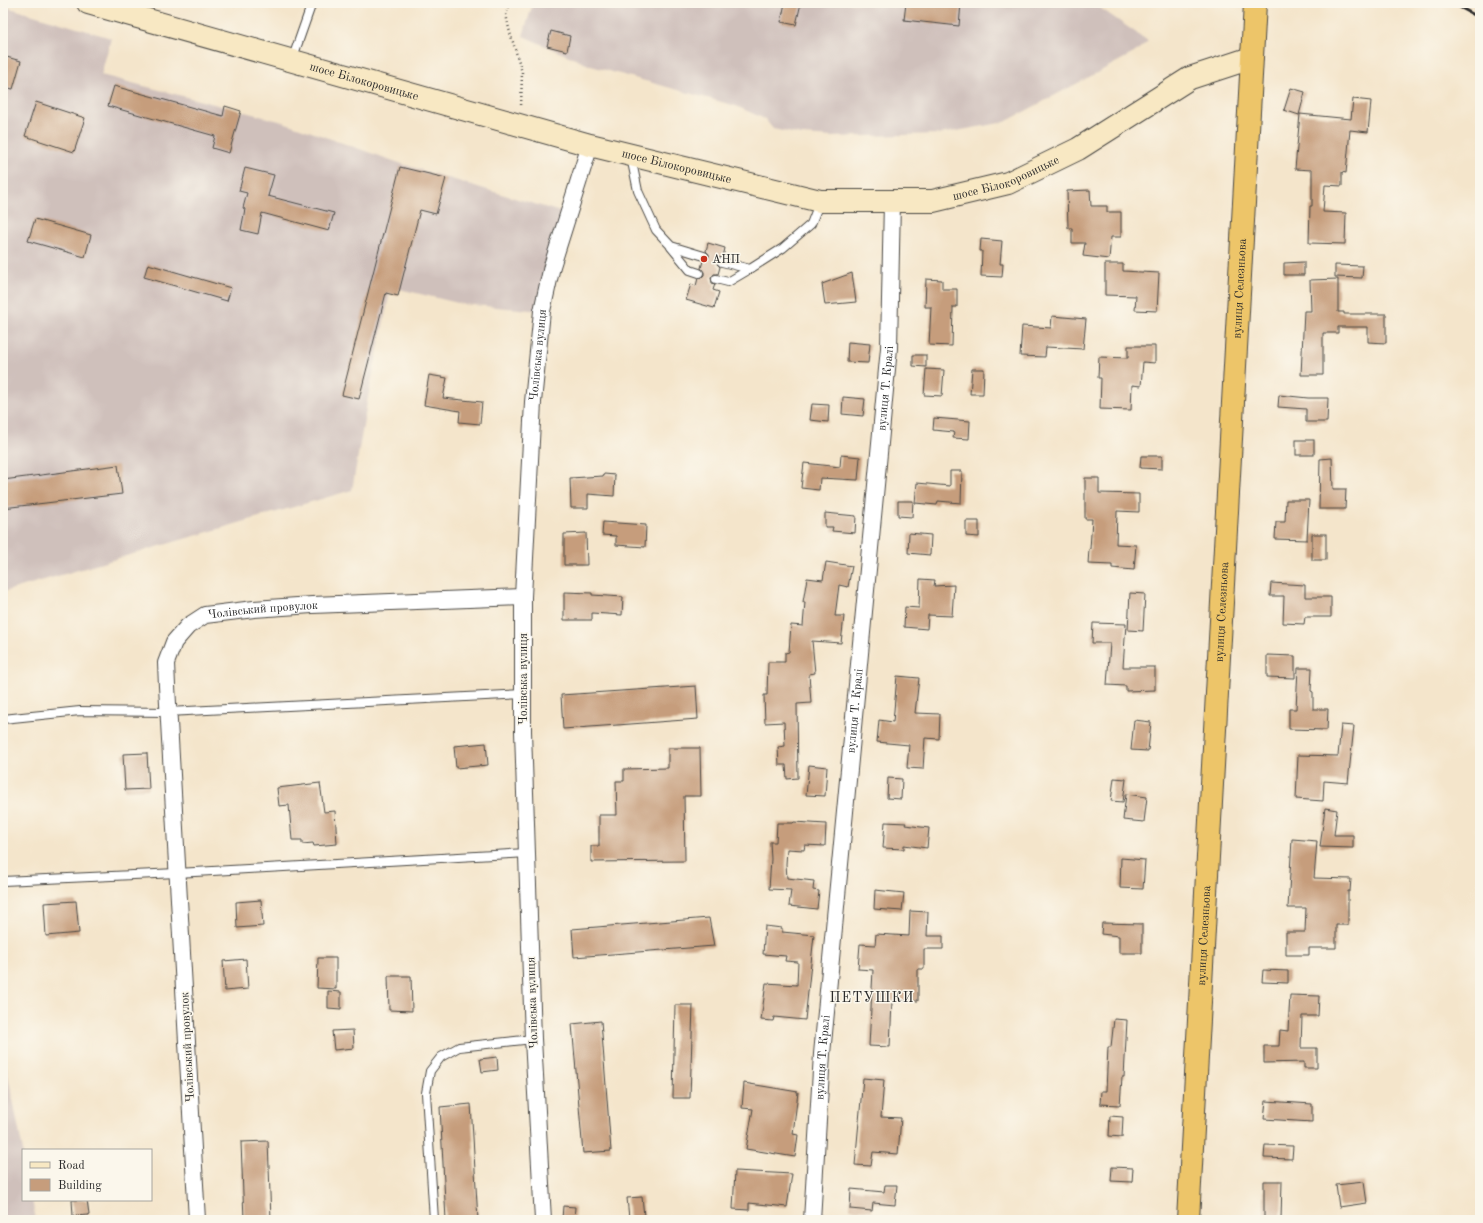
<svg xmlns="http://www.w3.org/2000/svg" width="1483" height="1223" font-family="'Old Standard TT',serif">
  <rect width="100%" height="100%" fill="#fbf7ec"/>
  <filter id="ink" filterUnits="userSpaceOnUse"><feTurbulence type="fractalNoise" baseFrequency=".025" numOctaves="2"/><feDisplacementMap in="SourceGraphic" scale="8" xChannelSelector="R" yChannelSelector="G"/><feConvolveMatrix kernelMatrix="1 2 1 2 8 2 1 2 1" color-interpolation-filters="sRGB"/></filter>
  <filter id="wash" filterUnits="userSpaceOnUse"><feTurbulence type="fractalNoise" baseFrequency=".012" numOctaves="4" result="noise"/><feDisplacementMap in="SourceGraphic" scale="16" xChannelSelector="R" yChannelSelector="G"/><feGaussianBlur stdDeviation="0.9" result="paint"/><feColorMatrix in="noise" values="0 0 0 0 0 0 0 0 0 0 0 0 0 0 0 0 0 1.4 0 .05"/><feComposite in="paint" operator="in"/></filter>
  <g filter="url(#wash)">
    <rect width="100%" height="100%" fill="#f4e5cb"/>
    <g fill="#cfc0bb">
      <path d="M533,3H1093L1148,41L1134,53L1005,122L940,134L832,137L802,135L773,129L765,119L736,106L591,66L523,36Z"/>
      <path d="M3,6L111,38L101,75L283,122L405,165L561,212L541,311L462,304L391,287L368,397L352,490L3,592Z"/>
      <path d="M3,1049L23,1151V1200H32L36,1220H3Z"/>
    </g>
    <g id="blocks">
      <g fill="#c69d7c">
        <path d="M785,3H801L796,25L781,22Z"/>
        <path d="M906,3H961L959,26L904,20Z"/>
        <path d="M551,31L570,36L567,51L547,46Z"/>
        <path d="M3,56L21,61L13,89L3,87Z"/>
        <path d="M114,86L223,116L225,106L241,111L229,153L212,148L215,136L108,106Z"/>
        <path d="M1291,88L1305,92L1299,115L1284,110Z"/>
        <path d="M1353,99L1371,101L1368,132L1350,130L1346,173L1342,172V186L1325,185L1323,212L1346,213L1345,244L1309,243L1310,206H1312V170L1295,169L1300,114L1351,119Z"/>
        <path d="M36,102L85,118L74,152L25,136Z"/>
        <path d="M400,167L446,178L436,214L420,210L398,296L386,293L359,399L342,395Z"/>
        <path d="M245,168L274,175L268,196L334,213L329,231L262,213L258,234L241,230L245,209L243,208L247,193L239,191Z"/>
        <path d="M1090,190L1091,206H1107V212H1121V237H1111L1109,259L1083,256L1085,243H1072V228H1068L1067,191Z"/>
        <path d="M35,219L91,235L85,257L28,241Z"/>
        <path d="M981,239L1002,241L1000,264H1003L1002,277L981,276L982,251H980Z"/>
        <path d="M708,243L725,248L723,257L718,258L717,260V264L720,267L718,274H714L711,278L712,283L715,284L713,290L719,292L714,308L686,300L691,284L696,286L698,278L702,277L704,275V272L701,268L703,261L707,260L709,257V254L706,251Z"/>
        <path d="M1304,262V275H1284V263Z"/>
        <path d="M148,264L231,288L227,301L144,277Z"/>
        <path d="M1105,264H1123V271L1159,273L1157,311L1135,310L1136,296L1105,295Z"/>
        <path d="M1335,265L1363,266L1362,278L1335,277Z"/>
        <path d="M852,273L856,302L825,305L822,284Z"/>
        <path d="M926,279L942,280V289H957V307H953L952,346L929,345L931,307H925Z"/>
        <path d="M1338,279V312H1344V314H1386V343L1368,342V327H1338V333H1323V375H1301L1304,311H1311L1310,280Z"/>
        <path d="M1052,316L1086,319L1083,349L1046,347L1045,357L1020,356L1022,326L1051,328Z"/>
        <path d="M848,342L870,344L868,363L847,362Z"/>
        <path d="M1128,346H1155V363L1143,362L1141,386L1132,385L1131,410L1100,409L1101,378H1098L1099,357L1128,358Z"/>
        <path d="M913,355H926V367L913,366Z"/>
        <path d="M926,369L944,370L942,396L924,395Z"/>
        <path d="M972,369H984L983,394H970Z"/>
        <path d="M429,375L447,378L443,398L482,402L480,424L459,422L460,411L424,405Z"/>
        <path d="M1279,395L1308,398H1328L1327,422H1306V409L1278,407Z"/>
        <path d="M843,397L865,399L863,416L842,414Z"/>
        <path d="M812,404L829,405L828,422L810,420Z"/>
        <path d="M934,418L970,421L969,439L953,438L954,432L933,430Z"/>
        <rect x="1296" y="440" width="18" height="15"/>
        <path d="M841,455L860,457L858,480L820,478L819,490L801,488L804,463L840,467Z"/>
        <path d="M1141,456H1162V469L1140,468Z"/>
        <path d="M1332,458L1333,489H1346L1345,509H1319L1320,459Z"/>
        <path d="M118,465L122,494L3,508V480Z"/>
        <path d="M950,471H962L961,503L938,501L937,505L915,503L917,483L950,486Z"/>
        <path d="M604,474L615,475L614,496L588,494V508H571L570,478L603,476Z"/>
        <path d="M1085,478H1099V493L1139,494V512L1117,511L1116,544L1136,545L1134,570L1112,568V565L1088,564L1089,549H1090L1092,519H1085Z"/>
        <path d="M1286,500H1309L1307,540L1275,539L1276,522H1285Z"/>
        <path d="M898,501H913L912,517L898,516Z"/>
        <path d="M825,513L856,516L855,533L832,531L833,527H825Z"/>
        <path d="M966,521H979V537L966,536Z"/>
        <path d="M603,522L646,525L645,547L616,545V536L602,535Z"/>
        <path d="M586,533L587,565H564V534Z"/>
        <path d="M909,533L931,535L930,555L908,553Z"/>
        <rect x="1312" y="534" width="14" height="26"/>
        <path d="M826,562L852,566L848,587L839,585L835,616H844L841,643L812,641L815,673L809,674L811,703L797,704L798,778L787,779L786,765H779L778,747L785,746L784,722L765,723L764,695H767L768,662H785V653L789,652L791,625L803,626L805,602H803L807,578L823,580Z"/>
        <path d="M920,579L935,580L934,586L954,585L952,616L928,615L927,629L904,627L905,607L919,608Z"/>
        <path d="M1271,583L1305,585V597H1331V617H1305L1304,624L1283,623L1284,596H1270Z"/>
        <path d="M564,592L592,593V595L623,597L622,615L592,613V620H564Z"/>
        <path d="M1130,593L1145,594L1143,631L1128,630Z"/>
        <path d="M1093,623L1126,624L1123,667H1155V690L1126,691V686L1107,685L1110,643H1092Z"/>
        <path d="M1267,655L1295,656V678L1267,677Z"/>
        <path d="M1298,668H1312L1311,691L1313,692V709H1328L1327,730L1289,729V709H1296Z"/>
        <path d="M897,676L919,678L915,713L940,714L939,739L925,738L923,769L907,768L909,745L877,742L879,720L893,722Z"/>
        <path d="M696,686L698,719L563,729L561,695Z"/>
        <path d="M1134,720L1151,722L1148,751L1131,750Z"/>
        <path d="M1341,725L1354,726L1348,783L1324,781L1323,801L1296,799L1298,755L1338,756Z"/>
        <path d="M486,743L488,765L456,768L454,746Z"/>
        <path d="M668,748H700L701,796H684L685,861L591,862V846H599V815H617L616,781H624V769L668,768Z"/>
        <path d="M147,753L149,789L125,790L123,754Z"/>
        <path d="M809,765L827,767L825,796L806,795Z"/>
        <path d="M888,778L902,779L901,799L887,798Z"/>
        <path d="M1114,778L1126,779L1123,802L1111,801Z"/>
        <path d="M320,783L324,812L335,811L337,844L314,846L313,843L302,844V840H292L289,805L279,806L277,788Z"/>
        <path d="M1126,794L1147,797L1144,822L1123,820Z"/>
        <path d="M1325,808L1337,810L1334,835H1353V848L1320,847Z"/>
        <path d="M794,822L826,824L825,846L805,845L804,850L787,849L786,864L787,878L814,881L813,890L819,891L817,909L789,906L791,890L769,889L771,859L770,842H776L777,823H793Z"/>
        <path d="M885,822L906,823L905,825L929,828L927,848L904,845V849L883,848Z"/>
        <path d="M1292,839L1317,841L1314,878L1351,879L1350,891H1348V925H1336V948H1309V955H1286V932H1305L1306,908H1288Z"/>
        <path d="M1121,858L1145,860L1143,889L1120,888Z"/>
        <path d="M875,890L904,893L902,911L874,909Z"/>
        <path d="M261,900L263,926L237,928L236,902Z"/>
        <path d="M76,901L79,933L46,936L44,903Z"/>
        <path d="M910,911L928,912L927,936H943V949H924V969H918V1001H892L890,1047L869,1046L873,970L858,969L860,944L875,945L876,934L909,936Z"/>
        <path d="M709,918L714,946L574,957L572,929Z"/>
        <path d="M1102,923L1142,924V953H1119V936L1101,934Z"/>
        <path d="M765,926L782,928V932L814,935L805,1020L774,1017L773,1021L761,1020L766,983L797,985L798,962L785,961L786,956L763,954Z"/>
        <path d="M318,958H336V989L317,988Z"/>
        <path d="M246,959L248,989L225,991L223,961Z"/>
        <path d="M1263,970L1288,971V983L1262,982Z"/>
        <path d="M388,976H411L412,1011L389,1010Z"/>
        <path d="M328,991L341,992V1009L328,1008Z"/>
        <path d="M1290,995L1319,996L1318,1016H1302L1301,1048H1317V1068H1304V1062L1264,1063V1046H1279L1280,1030L1288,1031Z"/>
        <path d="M675,1005H693L690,1098H673Z"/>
        <path d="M1114,1019L1127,1020L1124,1077H1122L1120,1105L1100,1104L1101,1091H1106L1108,1047H1111Z"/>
        <path d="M601,1021L611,1151L583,1153L572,1024Z"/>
        <path d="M353,1030L354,1048L334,1050L332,1031Z"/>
        <path d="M497,1057L498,1070L482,1072L480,1059Z"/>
        <path d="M863,1078L884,1080L881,1117L901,1118L898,1154L873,1152L871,1166L855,1165Z"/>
        <path d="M744,1083L798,1092L793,1134L798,1135L795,1157L746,1149L753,1109L742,1108Z"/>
        <path d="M1266,1101L1312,1104V1122L1264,1119Z"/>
        <path d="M471,1104L478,1220H446L440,1107Z"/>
        <path d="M1110,1116L1123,1117L1122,1137L1109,1136Z"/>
        <path d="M268,1141L271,1220H244L241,1142Z"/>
        <path d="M1265,1145L1293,1146L1292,1159L1264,1158Z"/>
        <path d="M1112,1167L1133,1168L1132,1182L1111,1181Z"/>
        <path d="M735,1171L792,1174L787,1207L749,1203V1210L733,1209Z"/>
        <path d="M1264,1181H1282L1281,1220H1264Z"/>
        <path d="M1364,1182L1367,1203L1339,1207L1336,1185Z"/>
        <path d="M885,1185H897L895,1205L873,1203L872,1211L850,1209L851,1189L884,1192Z"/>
        <path d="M642,1197L644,1216L629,1218L627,1198Z"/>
        <path d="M72,1200H87L89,1215L73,1216Z"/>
        <path d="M563,1206L575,1207L574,1220L562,1219Z"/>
      </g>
    </g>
  </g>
  <g filter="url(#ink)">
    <use href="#blocks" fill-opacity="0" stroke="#494743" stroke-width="1"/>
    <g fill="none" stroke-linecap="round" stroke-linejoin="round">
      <defs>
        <g id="service">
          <path d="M292,60L312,3"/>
          <path d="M631,157L638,191L656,230L671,246L704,256"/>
          <path d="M671,247L690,270L699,273"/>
          <path d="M722,262L750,269L783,248L811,224L820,201"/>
          <path d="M716,279L728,282L750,269"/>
          <path d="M3,719L80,711L168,712L523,694"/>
          <path d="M3,881L177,873L527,853"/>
          <path d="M434,1220L426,1093L430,1071L441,1057L459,1047L533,1039"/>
        </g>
        <g id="minor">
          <path id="s1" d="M197,1220L167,686L166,663L174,642L188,626L205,615L254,609L312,605L523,597"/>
          <path id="s2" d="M543,1220L533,1039L523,731V597L533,402L542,311L552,266L590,145"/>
          <path id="s3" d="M812,1220L822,1054L889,348L892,201"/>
        </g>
        <g id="secondary">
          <path id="s4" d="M88,3L590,145L820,201H933L1008,183L1078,149L1190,78L1251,58"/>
        </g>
        <g id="trunk">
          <path id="s5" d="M1188,1220L1255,3"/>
        </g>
      </defs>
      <use href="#service" stroke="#494743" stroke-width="10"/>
      <use href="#minor" stroke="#494743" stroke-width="18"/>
      <use href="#secondary" stroke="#494743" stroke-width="24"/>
      <use href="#trunk" stroke="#494743" stroke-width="24"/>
      <path stroke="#494743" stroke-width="2.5" stroke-dasharray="1 3" stroke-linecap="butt" d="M510,3L506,14L509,29L522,72L521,108"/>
      <use href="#service" stroke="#fff" stroke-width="8"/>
      <use href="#minor" stroke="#fff" stroke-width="16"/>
      <use href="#secondary" stroke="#f8e8c3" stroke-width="22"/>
      <use href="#trunk" stroke="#edc569" stroke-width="22"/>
      <path stroke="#2b2b2b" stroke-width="3" d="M1452,3L1480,18"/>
    </g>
  </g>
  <circle fill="#c8321e" stroke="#fbf7ec" stroke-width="1.5" cx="704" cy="259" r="4"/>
  <g text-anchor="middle" stroke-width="3" stroke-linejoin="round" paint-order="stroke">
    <g font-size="12" fill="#2b2b2b" stroke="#fbf7ec">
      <text dy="4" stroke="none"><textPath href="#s4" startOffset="287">шосе Білокоровицьке</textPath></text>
      <text dy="4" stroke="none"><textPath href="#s4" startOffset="611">шосе Білокоровицьке</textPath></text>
      <text dy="4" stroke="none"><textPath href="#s4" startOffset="948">шосе Білокоровицьке</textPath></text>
      <text dy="4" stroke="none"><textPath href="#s5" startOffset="933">вулиця Селезньова</textPath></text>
      <text dy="4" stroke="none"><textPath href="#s2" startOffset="866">Чолівська вулиця</textPath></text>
      <text dy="4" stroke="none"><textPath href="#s3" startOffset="835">вулиця Т. Кралі</textPath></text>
      <text dy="4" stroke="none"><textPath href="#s1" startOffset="680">Чолівський провулок</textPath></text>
      <text dy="4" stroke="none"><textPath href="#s5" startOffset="609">вулиця Селезньова</textPath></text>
      <text transform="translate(523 679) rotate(-90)" y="4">Чолівська вулиця</text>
      <text dy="4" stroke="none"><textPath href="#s3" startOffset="511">вулиця Т. Кралі</textPath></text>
      <text dy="4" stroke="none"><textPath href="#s5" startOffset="285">вулиця Селезньова</textPath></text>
      <text transform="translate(532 1003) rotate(-92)" y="4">Чолівська вулиця</text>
      <text transform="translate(187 1047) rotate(-93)" y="4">Чолівський провулок</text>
      <text dy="4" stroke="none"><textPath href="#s3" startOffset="163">вулиця Т. Кралі</textPath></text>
    </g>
    <g font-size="12" fill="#2b2b2b" stroke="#fbf7ec" text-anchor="start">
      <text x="712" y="263">АНП</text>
    </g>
    <g font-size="14" letter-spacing="1" fill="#2b2b2b" stroke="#fbf7ec">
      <text x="872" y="1002">ПЕТУШКИ</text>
    </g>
  </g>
  <rect width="1483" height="1223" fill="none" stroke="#fbf7ec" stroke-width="16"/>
  <rect x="22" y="1149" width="130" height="52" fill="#fbf7ec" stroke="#a8a59f"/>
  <rect x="30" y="1162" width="20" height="6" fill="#f8e8c3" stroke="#a8a59f"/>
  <text x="58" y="1169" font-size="12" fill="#2b2b2b">Road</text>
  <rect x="30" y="1179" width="20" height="12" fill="#c69d7c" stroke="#a8a59f"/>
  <text x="58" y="1189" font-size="12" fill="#2b2b2b">Building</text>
</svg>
